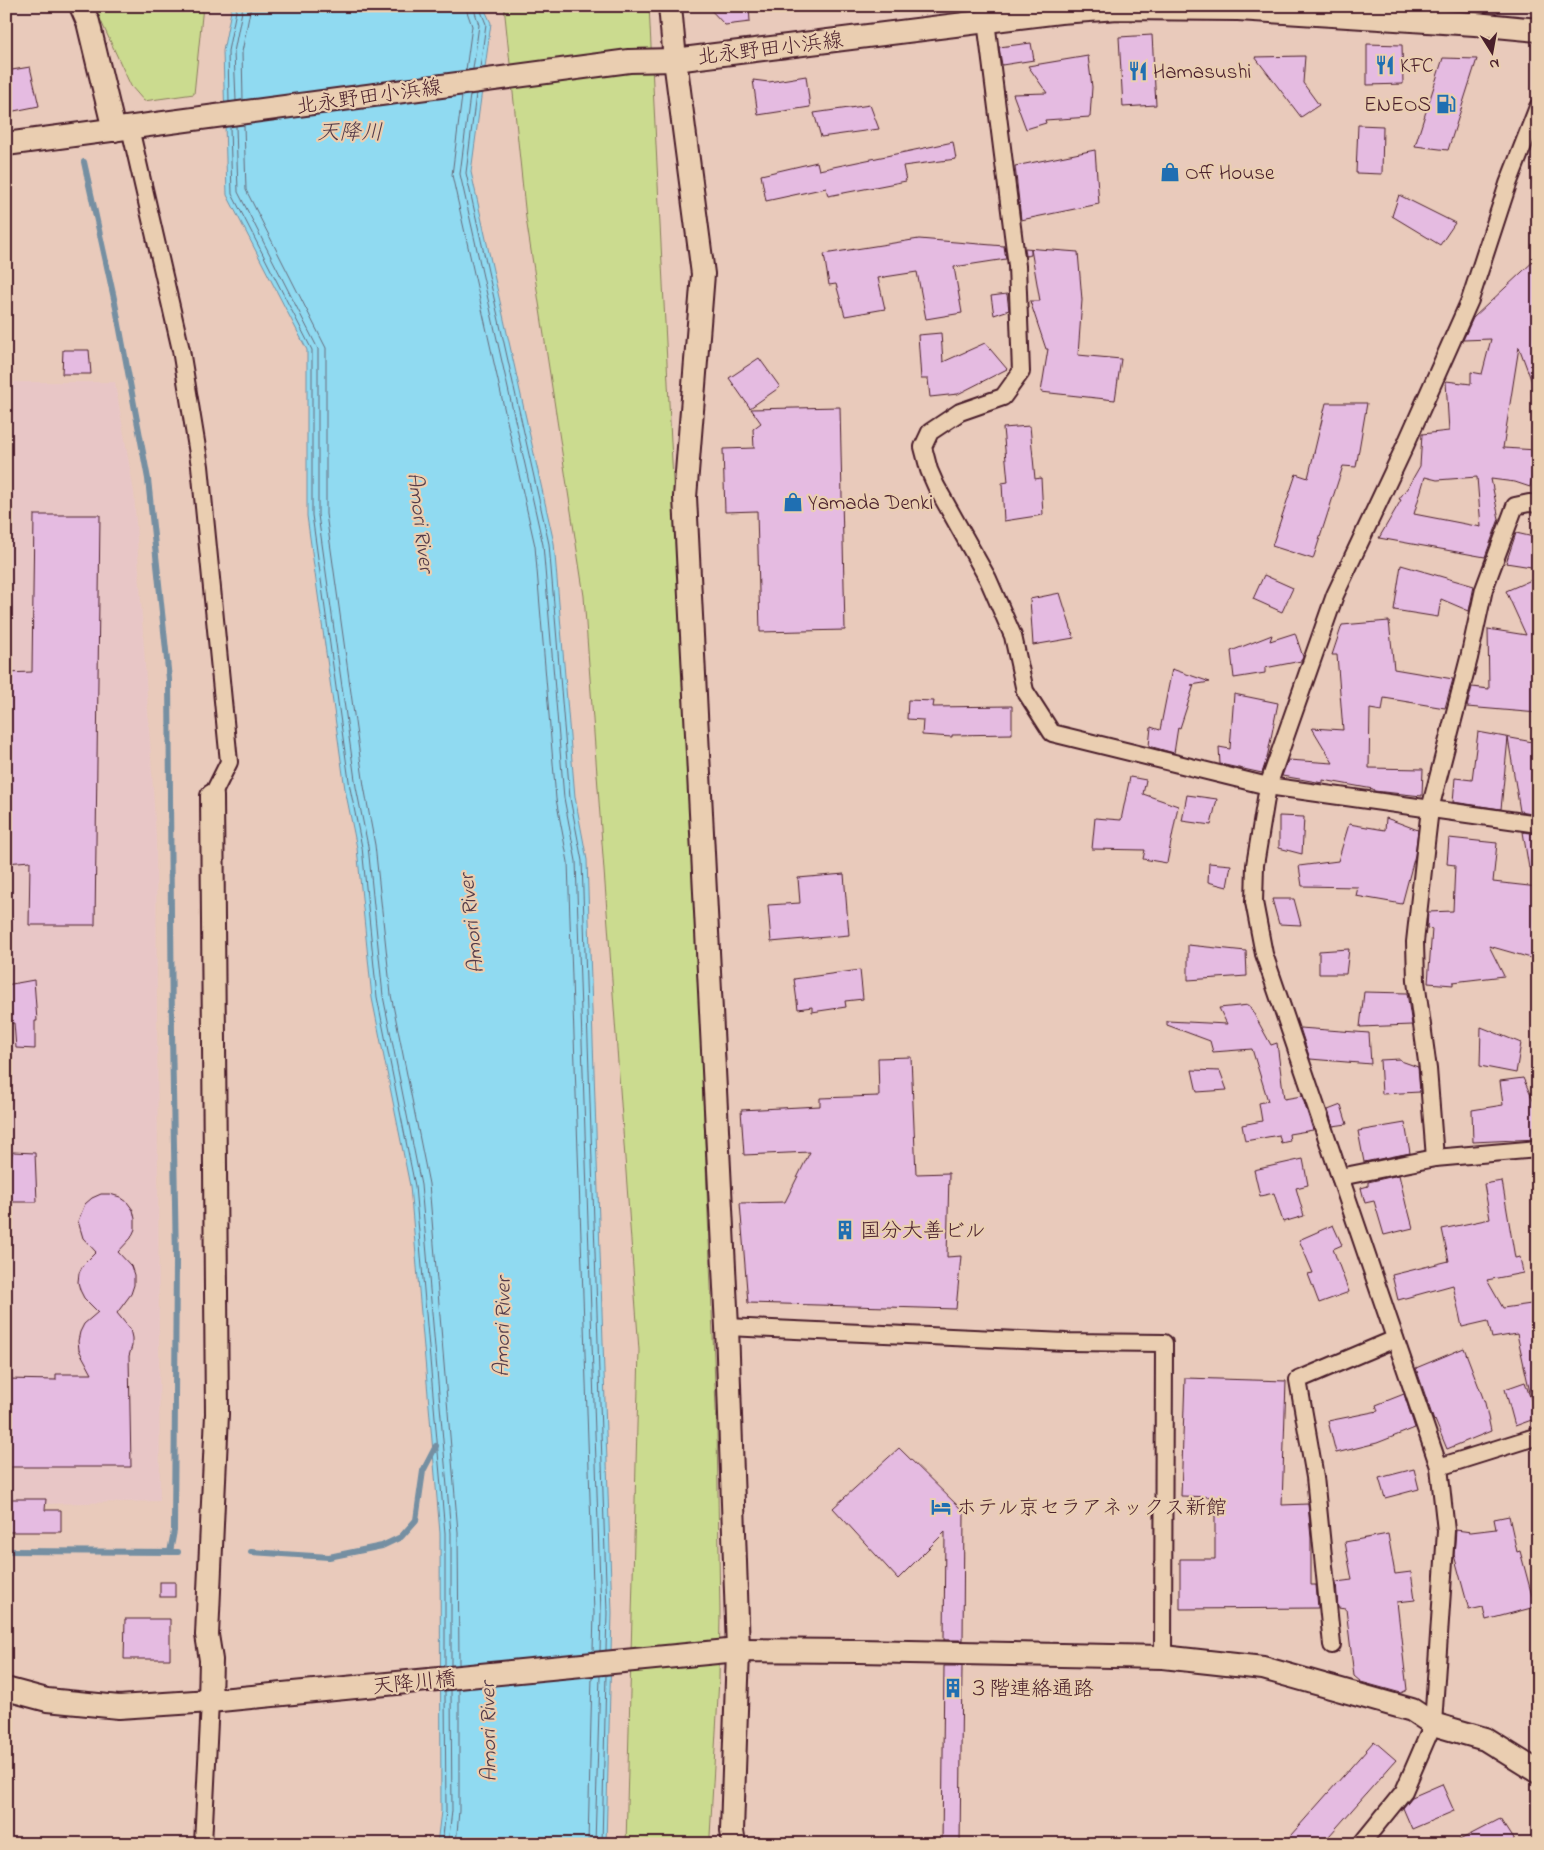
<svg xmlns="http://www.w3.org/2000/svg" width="1544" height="1850" font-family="'Indie Flower','Klee One',sans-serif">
  <rect width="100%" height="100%" fill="#e9cabb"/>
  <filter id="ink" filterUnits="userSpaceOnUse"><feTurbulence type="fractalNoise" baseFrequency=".02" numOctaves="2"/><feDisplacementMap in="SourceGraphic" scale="10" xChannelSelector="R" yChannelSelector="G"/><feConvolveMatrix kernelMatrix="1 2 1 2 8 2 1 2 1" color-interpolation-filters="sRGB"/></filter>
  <g filter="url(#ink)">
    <path fill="#e8c6c6" d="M6,382H115L134,492L156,836L160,1501L6,1505Z"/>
    <g fill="#cbdb8f" stroke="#8a7d5d">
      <path d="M94,6H203L194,94L144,101L131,86Z"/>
      <path d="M504,6H649L699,997L717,1432L720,1613L719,1679L710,1836L713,1844H626L639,1350L584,596L526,218Z"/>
    </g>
    <path fill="#90daf1" stroke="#748fa2" d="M232,6H483L491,23L471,172L554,543L575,797L587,860L612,1613L606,1844H437L441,1811L440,1533L410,1186L372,998L357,848L345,789L307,516V350L227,195L223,51Z"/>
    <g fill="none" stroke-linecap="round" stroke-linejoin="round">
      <g stroke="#666a7a" stroke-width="1">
        <path d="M465,6L472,26L466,70"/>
        <path d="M473,6L479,25L473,69"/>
        <path d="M479,6L486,24L480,68"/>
        <path d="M476,94L466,173L549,544L570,798L582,861L607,1613L606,1650"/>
        <path d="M470,95L460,174L543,545L564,798L576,861L601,1613L600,1651"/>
        <path d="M462,96L452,175L535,546L556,799L568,862L594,1613L593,1651"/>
        <path d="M243,100L242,52L251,6"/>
        <path d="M236,101L234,52L243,6"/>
        <path d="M229,102L228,51L237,6"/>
        <path d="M244,125L246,190L326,348V514L364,786L375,845L391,995L429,1184L458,1532L459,1664"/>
        <path d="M236,126L238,192L318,349V515L356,787L368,846L383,996L421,1185L451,1533V1665"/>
        <path d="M230,127L232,194L312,350V515L350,788L362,847L377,997L415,1186L445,1533V1666"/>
        <path d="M442,1844L446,1811L445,1691"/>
        <path d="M448,1844L452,1811L451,1690"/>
        <path d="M456,1844L459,1811V1690"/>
        <path d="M588,1844L592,1677"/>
        <path d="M595,1844L600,1676"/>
        <path d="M602,1844L606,1675"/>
      </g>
      <g stroke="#748fa2" stroke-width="6">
        <path d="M84,162L115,303L148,479L169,679L172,1033L176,1261L174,1531L170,1552"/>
        <path d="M6,1551L178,1552"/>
        <path d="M251,1552L329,1557L382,1546L401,1537L416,1520L423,1471L436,1446"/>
      </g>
    </g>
    <g fill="#e5bbe1" stroke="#4a1f2b" fill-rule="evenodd">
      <path d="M707,6H749L750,22L725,25Z"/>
      <path d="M1152,35L1156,105L1123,107L1119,37Z"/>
      <path d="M1031,43L1034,60L1002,65L999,47Z"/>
      <path d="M1367,44L1402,45L1403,84L1367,85Z"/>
      <path d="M1088,56L1092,87L1090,117L1045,120L1046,123L1026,129L1013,94L1047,93L1028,66Z"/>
      <path d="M1305,56L1303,83L1319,105L1301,117L1255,57Z"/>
      <path d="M1443,58L1477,59L1448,150L1415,146Z"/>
      <path d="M30,67L39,106L9,112L6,97V71Z"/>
      <path d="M806,76L810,107L758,115L753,80L769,82Z"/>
      <path d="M870,105L879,129L821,137L814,113Z"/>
      <path d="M1358,125L1383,126L1382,174L1356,173Z"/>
      <path d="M953,142L956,159L903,166L906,181L828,196L826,188L766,201L761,175L817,162L819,170Z"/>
      <path d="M1095,150L1099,204L1021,220L1015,166Z"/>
      <path d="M1399,195L1455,223L1440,245L1392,216Z"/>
      <path d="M919,239L1004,246L1006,259L954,267L962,313L926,319L917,272L878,278L885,309L845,316L836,284L829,285L824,254Z"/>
      <path d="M1025,248L1078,252L1082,300L1078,355L1121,359L1115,400L1041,392L1048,349H1046L1030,301H1040L1031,249V255L1026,256Z"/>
      <path d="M1538,257V392L1536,393L1519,347L1503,448L1537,450L1530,487L1515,482L1491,479L1499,519L1485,557L1379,538L1401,500L1399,499L1408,487L1420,466L1422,434L1449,431L1446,381L1471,384V372L1482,374L1491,339L1463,340L1473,318ZM1425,477L1437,480L1477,477L1481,527L1414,514Z"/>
      <path d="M1007,294L1009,310L994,315L991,296Z"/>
      <path d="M941,333L943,362L985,343L1007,369L958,394L930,397L928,379H921L918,335Z"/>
      <path d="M63,350H89L91,374H62Z"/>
      <path d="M759,358L780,387L750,408L729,378Z"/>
      <path d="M1326,403H1367L1356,467L1343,466L1313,559L1272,546L1296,474L1308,478Z"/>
      <path d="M840,407L845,630L760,632L757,511L725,512L723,449L754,448L753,429L761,423L751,409Z"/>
      <path d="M1030,426L1035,479L1041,478L1043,515L1004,521L1002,483L1008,482L1003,428Z"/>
      <path d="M34,515H100L95,925H29L30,861L6,863V673L32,672Z"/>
      <path d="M1516,533L1538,538V568L1506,563Z"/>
      <path d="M1401,565L1474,586L1469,611L1441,599L1438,617L1394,610Z"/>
      <path d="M1264,575L1293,588L1282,612L1253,599Z"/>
      <path d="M1536,578L1533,592H1538V713L1467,707L1472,687L1489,689L1488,629L1526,635L1506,591Z"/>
      <path d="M1060,593L1074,638L1033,645L1030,599Z"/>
      <path d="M1389,621L1394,669L1453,679L1445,708L1384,698L1382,711L1370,709L1369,768L1423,769L1422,796L1374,791L1373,789L1323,780V783L1282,776L1288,760L1333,763L1312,728L1343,730L1337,655H1332L1342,625Z"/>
      <path d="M1295,633L1303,657L1301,661L1265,668V673L1234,678L1231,651L1272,635L1270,641Z"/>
      <path d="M1172,669L1210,682L1191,685H1194L1180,728L1178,727L1174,753L1149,746L1151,727L1160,730Z"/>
      <path d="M1234,694L1278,703L1267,758L1262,773L1220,764L1219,747L1230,749Z"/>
      <path d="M908,700L934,701L933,707L1012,706V734L952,735V737L922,735L923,720L907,719Z"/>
      <path d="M1478,732L1538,743V814L1520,811L1508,738L1501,809L1453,802L1455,778L1472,780Z"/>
      <path d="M1130,777L1146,780L1143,794L1178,806L1167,863L1143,859L1145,850L1092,849L1095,818L1121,820Z"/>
      <path d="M1187,795L1217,799L1211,825L1182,821Z"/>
      <path d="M1279,816L1304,817L1302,854L1279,848Z"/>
      <path d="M1386,818L1418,830L1415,855L1402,904L1356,896L1358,887L1302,886L1299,866L1338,861L1349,824L1385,830Z"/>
      <path d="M1523,832L1538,834V867L1529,868Z"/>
      <path d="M1449,838L1497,843L1493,882L1538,887V960L1489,946L1504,976L1453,982V985L1428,983L1432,929L1427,928L1428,912L1453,911L1455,865L1447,864Z"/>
      <path d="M1209,863L1231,865L1227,887L1208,882Z"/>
      <path d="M844,874L849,935L771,942L768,905L800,903L798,878Z"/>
      <path d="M1272,899H1294L1301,925L1279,924Z"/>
      <path d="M1188,945L1246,951L1247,976L1188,980Z"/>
      <path d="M1349,949L1346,974H1319V951Z"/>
      <path d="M860,970L863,999L845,1001L846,1007L812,1012V1007L798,1009L794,979Z"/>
      <path d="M34,980L37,1021H35V1049L16,1048L14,1023L6,1024V985Z"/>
      <path d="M1364,992L1407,993L1412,1025L1360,1027Z"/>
      <path d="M1249,1005L1271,1045L1277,1043L1284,1099L1302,1096L1313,1130L1289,1134L1290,1141L1281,1143L1279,1135L1245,1141L1242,1125L1262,1121L1259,1103L1268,1101L1252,1049L1213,1052L1210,1041L1167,1025V1021L1227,1024L1219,1008Z"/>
      <path d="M1481,1027L1521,1043L1516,1073L1480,1066Z"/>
      <path d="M1300,1028L1369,1033L1371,1064L1310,1059Z"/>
      <path d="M911,1057L916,1174L949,1173L947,1257L961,1256L956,1309L748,1303L740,1203L785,1202L810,1152L744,1155L741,1110L820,1106V1098L879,1096L878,1058Z"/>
      <path d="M1400,1059L1401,1061L1418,1067L1420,1092L1382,1094L1380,1060Z"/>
      <path d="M1192,1070L1220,1071L1227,1090L1197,1092Z"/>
      <path d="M1523,1078L1538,1111V1139L1473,1142L1472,1110L1503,1105L1500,1081Z"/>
      <path d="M1341,1105L1347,1124L1333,1126L1328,1110Z"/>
      <path d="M1405,1123L1410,1153L1364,1162L1358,1131Z"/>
      <path d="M13,1152L35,1153L37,1202H8L6,1166Z"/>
      <path d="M1303,1159L1308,1185L1296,1188L1304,1216L1283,1222L1274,1193L1260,1196L1254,1170Z"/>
      <path d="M1399,1175L1407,1209H1408L1413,1228L1384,1235L1374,1201L1365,1203L1361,1188L1368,1186V1182Z"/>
      <path d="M1502,1181L1515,1258L1520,1257L1523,1273L1487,1280L1503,1308L1538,1303V1396L1531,1397L1517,1334L1492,1338L1488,1321L1462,1327L1453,1285L1398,1300L1392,1275L1449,1261L1442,1229L1490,1219L1484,1184Z"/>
      <path d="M101,1194H110L120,1197L127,1202L133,1210L135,1219V1229L131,1238L118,1252L131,1266L134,1275V1285L131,1294L117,1313L130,1329L132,1338V1346L129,1356L131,1467H6V1379L56,1380V1374H92L79,1350L78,1341L80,1332L84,1324L98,1312L84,1298L80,1290L78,1282L79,1273L83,1265L96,1252L83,1238L78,1221L85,1204L92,1198Z"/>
      <path d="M1333,1225L1342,1245L1333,1249L1349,1292L1319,1303L1308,1274L1313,1273L1299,1240Z"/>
      <path d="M1464,1348L1485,1403L1491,1431L1447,1449L1435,1420L1434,1421L1416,1368Z"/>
      <path d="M1185,1378L1286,1381L1282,1505L1308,1504L1311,1538V1585H1316L1318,1608L1180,1609V1559H1215V1497L1181,1496Z"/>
      <path d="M1525,1382L1537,1418L1515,1426L1505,1389Z"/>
      <path d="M1404,1394L1415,1428L1377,1443L1336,1453L1328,1421L1378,1411L1376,1405Z"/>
      <path d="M899,1448L964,1512L963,1640H944L945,1532L898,1579L833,1508Z"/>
      <path d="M1414,1469L1419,1489L1385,1498L1379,1478Z"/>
      <path d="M6,1499H46L45,1510H61V1532H6Z"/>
      <path d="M1509,1516L1517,1552L1520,1551L1535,1607L1486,1620L1483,1607L1469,1610L1454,1555L1456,1530L1471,1532L1496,1529L1494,1519Z"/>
      <path d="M1388,1534L1395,1574L1411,1572L1415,1600L1397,1602L1407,1690L1401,1693L1361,1682L1354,1676L1346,1609L1338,1608L1336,1582L1352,1580L1345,1542Z"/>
      <rect x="160" y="1582" width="15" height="15"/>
      <path d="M125,1619H170V1659H124Z"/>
      <path d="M944,1666H962L960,1844H942Z"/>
      <path d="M1374,1741L1396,1760L1322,1844H1283Z"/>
      <path d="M1442,1784L1454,1811L1412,1829L1403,1808L1412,1797Z"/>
      <path d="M1500,1819L1516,1844H1452Z"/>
    </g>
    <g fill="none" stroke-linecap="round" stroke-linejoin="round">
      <defs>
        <g id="street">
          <path d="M986,21L1017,266L1021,372L1003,397L960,412L930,432L923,447L929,470L936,486L988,579L1013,636L1025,691L1052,733L1268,786L1538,824"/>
          <path d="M130,128L181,350L200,466L229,762L212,796"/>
          <path d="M1435,1158L1428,1069L1416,981L1415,942L1426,843L1430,809L1469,658L1484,589L1515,506L1529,503L1538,504"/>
          <path d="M1340,1177L1435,1158L1538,1149"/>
          <path d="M727,1327L1066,1342L1164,1343L1163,1657"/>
          <path d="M1439,1467L1538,1436"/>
          <path d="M1332,1645L1315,1477L1298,1380L1395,1339"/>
          <path d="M203,1844L210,1701"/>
          <path d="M1361,1844L1404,1791L1433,1724L1446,1531L1439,1467L1264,954L1254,902L1255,865L1268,786L1335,595L1405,446L1470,300L1508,184L1538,107"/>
        </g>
        <g id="secondary">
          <path d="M81,6L88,22L114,130"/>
          <path d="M670,6L675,60L703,274L685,497L727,1327L738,1650L732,1831L734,1844"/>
          <path d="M6,144L629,61L675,60L1060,12L1118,8L1238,9L1475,24L1538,30"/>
          <path d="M6,1689L47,1700L119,1707L210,1701L738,1650L859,1651L1163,1657L1263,1668L1412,1710L1433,1724L1485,1739L1538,1772"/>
          <path d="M210,1701L211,1660L207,1635L217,1414L212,796"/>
        </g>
      </defs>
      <use href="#street" stroke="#4a1f2b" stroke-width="20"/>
      <use href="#secondary" stroke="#4a1f2b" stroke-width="26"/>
      <use href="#street" stroke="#eaceb1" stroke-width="16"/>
      <use href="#secondary" stroke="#eaceb1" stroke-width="22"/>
    </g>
  </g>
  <defs>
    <symbol id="restaurant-bare" viewBox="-9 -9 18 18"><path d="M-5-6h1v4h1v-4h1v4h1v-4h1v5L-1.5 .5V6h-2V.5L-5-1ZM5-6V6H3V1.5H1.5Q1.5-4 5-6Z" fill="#1f6fb2" stroke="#eaceb1" stroke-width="2.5" paint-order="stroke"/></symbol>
    <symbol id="fuel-bare" viewBox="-9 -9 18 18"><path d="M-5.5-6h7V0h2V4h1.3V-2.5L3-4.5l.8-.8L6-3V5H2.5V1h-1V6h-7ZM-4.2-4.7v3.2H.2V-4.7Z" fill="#1f6fb2" stroke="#eaceb1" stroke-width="2.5" paint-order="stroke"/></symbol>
    <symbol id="shop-bare" viewBox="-9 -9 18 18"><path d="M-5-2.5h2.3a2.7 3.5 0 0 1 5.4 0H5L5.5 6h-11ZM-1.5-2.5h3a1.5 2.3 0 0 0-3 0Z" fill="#1f6fb2" stroke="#eaceb1" stroke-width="2.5" paint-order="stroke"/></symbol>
    <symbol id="building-bare" viewBox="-9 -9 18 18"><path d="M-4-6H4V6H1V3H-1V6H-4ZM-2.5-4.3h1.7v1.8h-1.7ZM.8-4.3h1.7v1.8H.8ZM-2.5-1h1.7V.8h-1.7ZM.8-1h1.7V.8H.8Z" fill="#1f6fb2" stroke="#eaceb1" stroke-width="2.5" paint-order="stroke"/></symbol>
    <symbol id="hotel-bare" viewBox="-9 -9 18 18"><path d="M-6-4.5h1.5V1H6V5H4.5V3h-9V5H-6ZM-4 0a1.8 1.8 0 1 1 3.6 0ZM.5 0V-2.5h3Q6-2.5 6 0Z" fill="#1f6fb2" stroke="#eaceb1" stroke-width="2.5" paint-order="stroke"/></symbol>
  </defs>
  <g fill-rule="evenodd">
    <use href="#restaurant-bare" x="1371" y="51" width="28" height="28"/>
    <use href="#restaurant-bare" x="1124" y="57" width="28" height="28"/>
    <use href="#fuel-bare" x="1432" y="90" width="28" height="28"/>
    <use href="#shop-bare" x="1156" y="158" width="28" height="28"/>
    <use href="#shop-bare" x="779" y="488" width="28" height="28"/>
    <use href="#building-bare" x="831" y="1216" width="28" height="28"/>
    <use href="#hotel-bare" x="927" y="1493" width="28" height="28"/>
    <use href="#building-bare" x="939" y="1674" width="28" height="28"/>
  </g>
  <g text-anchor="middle" stroke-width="4.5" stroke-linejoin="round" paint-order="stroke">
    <g font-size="21" fill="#4a1f2b" stroke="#eaceb1">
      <text transform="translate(770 48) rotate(-7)" y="7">北永野田小浜線</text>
      <text transform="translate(369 96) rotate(-8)" y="7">北永野田小浜線</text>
      <text transform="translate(414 1682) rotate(-6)" y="7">天降川橋</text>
    </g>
    <g font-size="21" fill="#4a1f2b" stroke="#eaceb1" text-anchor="start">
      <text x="1400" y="72">KFC</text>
      <text x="1153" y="78">Hamasushi</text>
      <text x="1431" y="111" text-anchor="end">ENEOS</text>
      <text x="1185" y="179">Off House</text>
      <text x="808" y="509">Yamada Denki</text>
      <text x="860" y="1237">国分大善ビル</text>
      <text x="956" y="1514">ホテル京セラアネックス新館</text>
      <text x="968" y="1695">３階連絡通路</text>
    </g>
    <g font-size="22" font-style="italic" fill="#543b49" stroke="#eaceb1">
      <text x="350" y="139">天降川</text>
      <text transform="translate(422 522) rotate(83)" y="8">Amori River</text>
      <text transform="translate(470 924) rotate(-96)" y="8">Amori River</text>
      <text transform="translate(501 1327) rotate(-89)" y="8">Amori River</text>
      <text transform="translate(487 1732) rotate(-91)" y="8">Amori River</text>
    </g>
  </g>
  <rect width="1544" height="1850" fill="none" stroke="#eaceb1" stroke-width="25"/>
  <rect x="12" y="12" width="1519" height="1825" fill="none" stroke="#4a1f2b" stroke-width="2" filter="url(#ink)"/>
  <g transform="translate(1492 52) rotate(169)" stroke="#eaceb1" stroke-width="4" paint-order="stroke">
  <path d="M0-4L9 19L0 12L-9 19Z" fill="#4a1f2b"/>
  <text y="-8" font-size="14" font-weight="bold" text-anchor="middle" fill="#4a1f2b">N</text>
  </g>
</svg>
